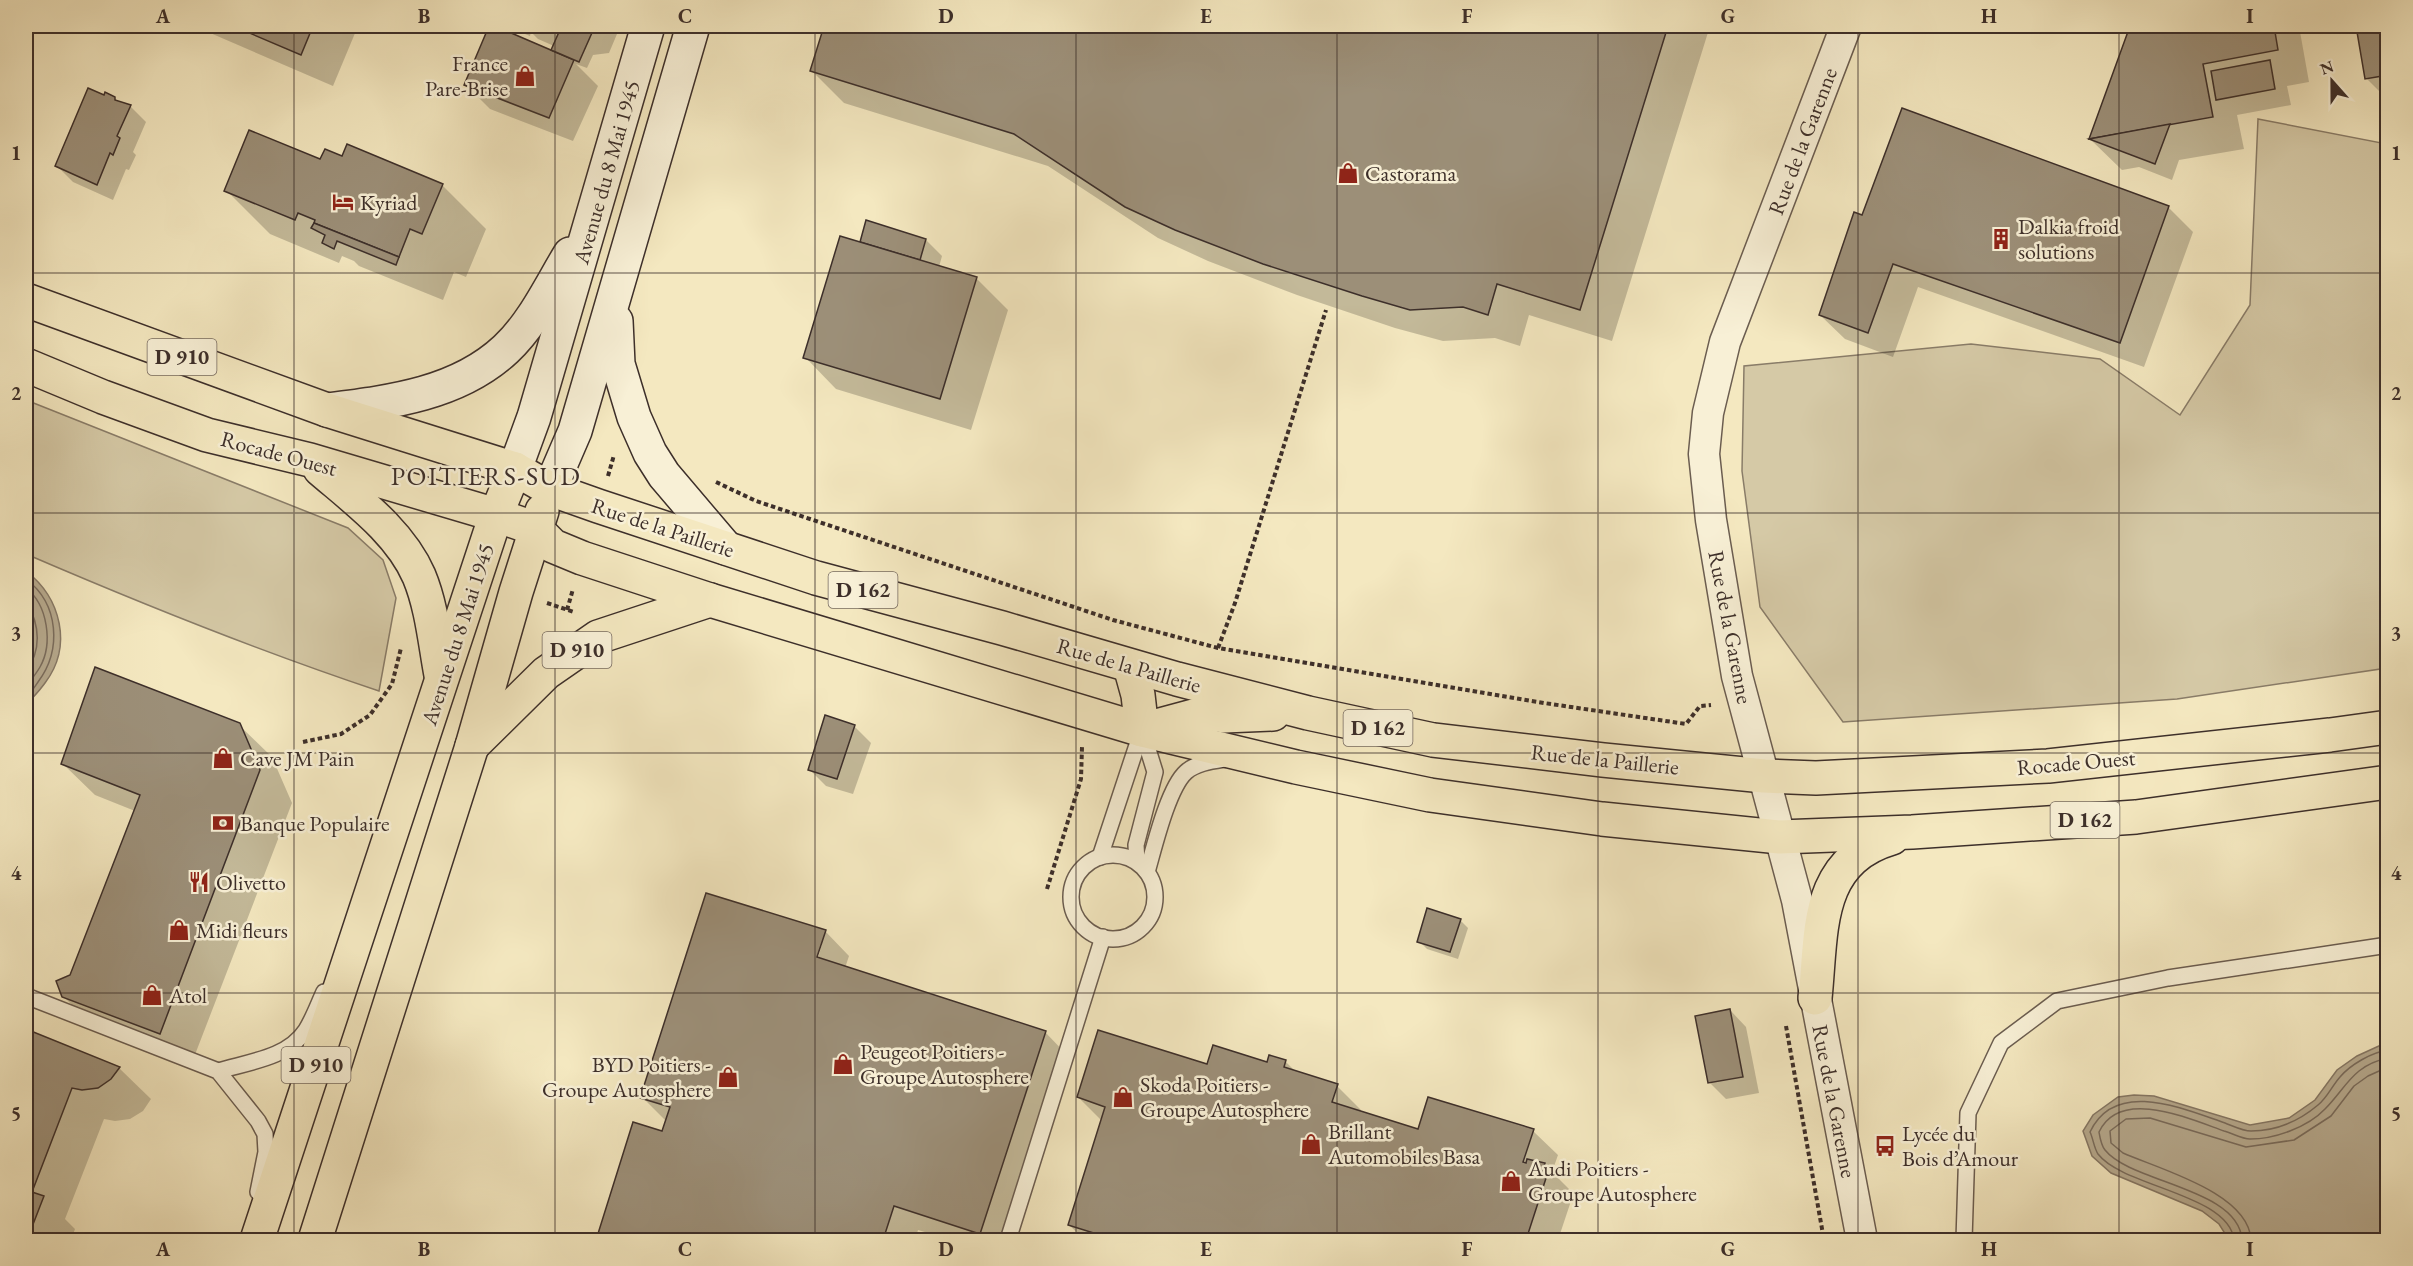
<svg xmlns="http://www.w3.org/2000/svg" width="2413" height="1266" font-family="'EB Garamond',serif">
  <rect width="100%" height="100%" fill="#f4e8c0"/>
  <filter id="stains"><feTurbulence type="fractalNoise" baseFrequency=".00333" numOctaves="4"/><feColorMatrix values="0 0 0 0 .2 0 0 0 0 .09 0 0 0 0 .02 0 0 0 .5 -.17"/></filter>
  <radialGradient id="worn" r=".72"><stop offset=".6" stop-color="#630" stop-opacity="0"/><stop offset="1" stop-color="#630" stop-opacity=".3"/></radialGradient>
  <g fill="#d5c9a6" stroke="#897c68" stroke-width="1.5">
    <path d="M2258,119L2387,144V668L2177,699L1843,722L1760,607L1742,471L1744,366L1971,344L2100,359L2180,415L2250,305Z"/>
    <path d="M26,400L348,528L383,560L396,598L379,691C259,651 142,604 26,554Z"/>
  </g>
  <g fill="#b6a98d" stroke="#867865" stroke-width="1.5">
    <path d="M26,571C61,598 73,646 45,683C39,691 34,698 26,703Z"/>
    <path d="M2387,1044V1240H2229L2219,1224L2202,1211L2111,1173L2092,1156L2083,1131L2093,1115L2118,1097L2134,1095L2154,1096L2250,1125L2289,1118L2315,1100L2337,1070L2357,1056L2381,1045Z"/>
  </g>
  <g fill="#0003" fill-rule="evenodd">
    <path d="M194,26H358L333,86Z"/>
    <path d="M490,26L558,54L553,49L554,46L538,39L531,32L530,36L505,26H616L614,31L617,34L609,53L593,55L587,68L576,64L598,86L573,141L490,109L466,85Z"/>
    <path d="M826,26H1710L1612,341L1529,315L1520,346L1495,338L1443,341L1395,328L1297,295L1208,261L1158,238L1048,166L844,103L812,71Z"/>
    <path d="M2132,26H2299L2309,82L2287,86L2291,105L2237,115L2244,149L2179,160L2172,180L2139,167L2122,170L2090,139Z"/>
    <path d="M2357,26H2388V100L2366,78Z"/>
    <path d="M114,98L119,103L130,106L146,122L133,152L136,155L129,170L126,169L113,200L73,182L57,166Z"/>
    <path d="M343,157L442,185L486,229L466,277L454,272L443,300L359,266L354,261L342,256L339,263L270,234L226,190L321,161Z"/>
    <path d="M2168,207L2193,232L2144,367L1918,287L1893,357L1845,339L1820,315L1863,217Z"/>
    <path d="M926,240L942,256L939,267L976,278L1008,310L971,430L836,389L805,357Z"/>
    <path d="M239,725L272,757L292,803L191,1065L96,1029L64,997L135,811L95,795L63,764Z"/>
    <path d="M854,726L871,743L853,794L826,786L809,769Z"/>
    <path d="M1460,920L1468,928L1458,959L1427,949L1419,941Z"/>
    <path d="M825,931L849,956L845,968L1045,1032L1069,1057L1010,1240H952L918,1230L915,1240H598L634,1124L663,1133L667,1122L642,1097ZM819,944H822L816,965L813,964Z"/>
    <path d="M1730,1010L1746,1027L1759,1093L1726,1099L1709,1082Z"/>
    <path d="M26,1030L119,1068L151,1099L143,1111L130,1119L115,1121L104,1119L65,1219L75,1229L71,1240H26Z"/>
    <path d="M1285,1061L1297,1073L1337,1086L1361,1110L1360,1113L1419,1131H1533L1558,1155L1552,1172L1569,1189L1568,1194L1572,1198L1558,1240H1085L1069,1225L1102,1121L1078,1097L1208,1066Z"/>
  </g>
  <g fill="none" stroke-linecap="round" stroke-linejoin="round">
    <g stroke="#7a6c5c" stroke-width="1.5">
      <path d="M26,579C59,604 62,650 38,682C34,688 31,693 26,696"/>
      <path d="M26,588C48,605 53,644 40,667C36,674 30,681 26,687"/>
      <path d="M26,601C40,625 42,649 26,672"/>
      <path d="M2234,1240C2229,1194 2123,1187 2098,1154C2094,1148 2093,1138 2090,1132C2115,1078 2184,1109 2225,1123C2233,1126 2243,1131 2251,1131C2276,1131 2299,1121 2318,1105C2327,1098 2332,1086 2340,1077C2350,1065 2372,1052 2388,1050"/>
      <path d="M2242,1240C2239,1188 2131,1183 2105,1150C2101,1145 2100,1138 2099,1132C2120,1087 2190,1119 2224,1131C2232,1133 2242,1139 2250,1139C2275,1139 2308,1127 2325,1109C2346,1088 2353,1065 2388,1058"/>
      <path d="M2251,1240C2249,1193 2159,1169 2123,1153L2111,1143L2110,1131L2126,1119L2150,1118L2246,1147L2294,1140L2331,1116L2354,1086L2368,1076L2388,1067"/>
    </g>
  </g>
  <g fill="#9c8f78" stroke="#3d2f2a" stroke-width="1.5">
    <path d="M233,26H313L301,55Z"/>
    <path d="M489,26H495L574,60L549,118L464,85Z"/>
    <path d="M537,26H586L585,29L561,32Z"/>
    <path d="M586,26H595L579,62L551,50L559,32L576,31L585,29Z"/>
    <path d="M824,26H1668L1580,310L1497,284L1488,315L1463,307L1410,310L1362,296L1263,264L1175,230L1125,207L1014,134L810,71Z"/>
    <path d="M2130,26H2274L2278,50L2203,64L2213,117L2089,139Z"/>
    <path d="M2356,26H2388V75L2365,79Z"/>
    <path d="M2270,60L2275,89L2216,100L2211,71Z"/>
    <path d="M88,88L104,95L105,92L115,97V100L131,105L117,136L120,138L113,155L110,153L97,185L55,166Z"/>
    <path d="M1902,108L2169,206L2120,343L1893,264L1868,333L1819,315L1854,212L1862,215Z"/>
    <path d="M2170,124L2155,164L2089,139Z"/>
    <path d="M249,130L320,159L325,149L342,156L347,144L443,184L422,234L410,229L399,257L314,223L315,220L298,213L295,220L224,191Z"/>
    <path d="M866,220L926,239L920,260L860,242Z"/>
    <path d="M314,223L399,257L396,265L337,241L334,249L322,243L325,235L311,228Z"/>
    <path d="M840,236L977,277L940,399L803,358Z"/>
    <path d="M95,667L240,723L260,770L160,1034L62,997L56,981L70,975L140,795L61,764Z"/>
    <path d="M825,715L855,725L837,779L808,770Z"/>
    <path d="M706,893L826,930L817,957L1046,1031L980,1234L894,1206L883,1240H596L633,1122L662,1131L670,1107L640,1098Z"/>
    <path d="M1427,908L1461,919L1450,952L1417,942Z"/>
    <path d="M1730,1009L1743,1077L1708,1083L1695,1016Z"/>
    <path d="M26,1029L120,1067L111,1079L98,1088L82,1090L72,1088L32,1192L44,1196L32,1227L26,1224Z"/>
    <path d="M1098,1030L1207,1064L1213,1045L1267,1062L1269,1055L1286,1060L1284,1067L1338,1084L1332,1102L1418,1129L1428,1097L1534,1129L1523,1162L1526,1163L1527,1159L1545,1163L1543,1171L1548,1172L1526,1240H1116L1068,1225L1105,1107L1077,1097Z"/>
  </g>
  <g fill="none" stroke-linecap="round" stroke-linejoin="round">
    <defs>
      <g id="lane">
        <circle cx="1113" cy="897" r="42"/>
        <path d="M1100,857L1142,730"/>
        <path d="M1137,862L1136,845L1155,772L1142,730"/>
        <path d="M1147,872C1154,848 1168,788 1186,772C1196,763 1212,761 1225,759"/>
        <path d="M26,996L218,1071L258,1121L265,1134L266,1152L258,1192"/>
        <path d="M218,1071C248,1062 288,1058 306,1030C313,1019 318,1005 324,992"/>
        <path d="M1008,1240L1103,937"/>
        <path d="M1964,1240L1968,1113L2001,1043L2057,1001L2168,978L2388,945"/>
      </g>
      <path id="street" d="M1846,26L1725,342L1708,413L1704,454L1711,520L1737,676L1797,900L1862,1240"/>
      <g id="secondary">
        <path d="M616,321L618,364L634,417L650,453L664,475L726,548"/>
        <path d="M327,410C391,402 458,394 506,349C533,324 551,285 570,254"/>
        <path d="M515,469L534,417L648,26"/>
        <path d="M550,489L575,431L693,26"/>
      </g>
      <g id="primary">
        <path d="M26,300L327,410L515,469L550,489L598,506L816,578L1002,628L1177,679L1308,713L1433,740L1603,760L1764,776L1816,778L2048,766L2330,735L2388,727"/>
        <path d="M26,365L103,397L207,435L310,460L496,515L536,529L553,546L582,558L710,600L1142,730L1296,767L1430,795L1602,819L1780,837L1912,832L2136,817L2388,782"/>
        <path d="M320,469C356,500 400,532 419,576C432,607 435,643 441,675"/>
        <path d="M1130,666L1138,695L1142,730L1205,713L1224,716L1273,714"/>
        <path d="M472,746L546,673L598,637L710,600"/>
        <path d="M1815,998C1822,932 1814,861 1892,838"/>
        <path d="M257,1240L496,515L515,469"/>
        <path d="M315,1240L472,746L516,592L542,511"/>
      </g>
    </defs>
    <use href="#lane" stroke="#6b5d50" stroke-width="18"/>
    <use href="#street" stroke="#6b5d50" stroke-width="33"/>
    <use href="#secondary" stroke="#3d2f2a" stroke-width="36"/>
    <use href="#primary" stroke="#3d2f2a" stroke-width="36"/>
    <g stroke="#3d2f2a" stroke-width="4" stroke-dasharray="4.5 3" stroke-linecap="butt">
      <path d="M608,476L614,455"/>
      <path d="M716,482L756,501L1113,620L1218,648L1544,703L1686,724L1700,706L1711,705"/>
      <path d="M547,603L574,612"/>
      <path d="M567,610L573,589"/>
      <path d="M1218,648L1235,603L1326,310"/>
      <path d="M303,742L341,734L370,715L392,684L401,648"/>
      <path d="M1047,889L1081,779L1082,747"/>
      <path d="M1786,1026L1824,1240"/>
    </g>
    <use href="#lane" stroke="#f8f0d6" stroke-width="15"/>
    <use href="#street" stroke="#f8f0d6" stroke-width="30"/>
    <use href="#secondary" stroke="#f8f0d6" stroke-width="33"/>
    <use href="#primary" stroke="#f4e8c0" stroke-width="33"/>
  </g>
  <path fill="none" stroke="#3d2f2a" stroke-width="1.5" stroke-opacity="0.55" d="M294,26V1240M555,26V1240M815,26V1240M1076,26V1240M1337,26V1240M1598,26V1240M1858,26V1240M2119,26V1240M26,273H2388M26,513H2388M26,753H2388M26,993H2388"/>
  <defs>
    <symbol id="shop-bare" viewBox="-9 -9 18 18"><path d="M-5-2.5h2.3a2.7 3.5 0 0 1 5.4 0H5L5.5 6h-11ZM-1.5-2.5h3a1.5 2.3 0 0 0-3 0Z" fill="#8f2418" stroke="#f8f0d6" stroke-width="2.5" paint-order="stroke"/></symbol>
    <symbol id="hotel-bare" viewBox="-9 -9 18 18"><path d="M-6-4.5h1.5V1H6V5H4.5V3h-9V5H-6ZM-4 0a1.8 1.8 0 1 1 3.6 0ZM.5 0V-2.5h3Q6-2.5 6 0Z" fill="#8f2418" stroke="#f8f0d6" stroke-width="2.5" paint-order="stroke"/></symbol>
    <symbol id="building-bare" viewBox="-9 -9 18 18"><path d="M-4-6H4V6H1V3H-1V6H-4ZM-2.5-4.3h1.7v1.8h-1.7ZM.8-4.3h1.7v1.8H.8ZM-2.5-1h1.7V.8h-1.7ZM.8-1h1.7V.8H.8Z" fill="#8f2418" stroke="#f8f0d6" stroke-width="2.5" paint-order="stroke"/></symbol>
    <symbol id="bank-bare" viewBox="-9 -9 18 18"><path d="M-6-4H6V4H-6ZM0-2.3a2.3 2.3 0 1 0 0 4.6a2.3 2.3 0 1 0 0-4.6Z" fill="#8f2418" stroke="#f8f0d6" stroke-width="2.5" paint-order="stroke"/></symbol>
    <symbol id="restaurant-bare" viewBox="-9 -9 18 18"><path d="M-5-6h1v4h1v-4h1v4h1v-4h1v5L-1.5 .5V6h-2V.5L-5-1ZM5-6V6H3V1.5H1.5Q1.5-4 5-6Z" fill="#8f2418" stroke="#f8f0d6" stroke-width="2.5" paint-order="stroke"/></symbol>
    <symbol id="bus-bare" viewBox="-9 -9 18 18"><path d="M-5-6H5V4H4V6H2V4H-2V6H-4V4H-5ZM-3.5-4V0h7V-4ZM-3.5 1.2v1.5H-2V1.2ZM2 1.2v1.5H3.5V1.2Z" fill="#8f2418" stroke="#f8f0d6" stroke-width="2.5" paint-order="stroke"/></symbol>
  </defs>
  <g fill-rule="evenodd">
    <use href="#shop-bare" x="510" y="61" width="30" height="30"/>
    <use href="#shop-bare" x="1333" y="158" width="30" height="30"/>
    <use href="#hotel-bare" x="328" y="187" width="30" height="30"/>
    <use href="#building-bare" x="1986" y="224" width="30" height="30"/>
    <use href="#shop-bare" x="208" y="743" width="30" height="30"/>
    <use href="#bank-bare" x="208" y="808" width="30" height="30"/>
    <use href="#restaurant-bare" x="184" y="867" width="30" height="30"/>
    <use href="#shop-bare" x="164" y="915" width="30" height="30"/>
    <use href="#shop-bare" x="137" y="980" width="30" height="30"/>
    <use href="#shop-bare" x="828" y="1049" width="30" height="30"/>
    <use href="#shop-bare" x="713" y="1062" width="30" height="30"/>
    <use href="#shop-bare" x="1108" y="1082" width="30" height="30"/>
    <use href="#shop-bare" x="1296" y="1129" width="30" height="30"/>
    <use href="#bus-bare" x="1870" y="1131" width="30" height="30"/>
    <use href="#shop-bare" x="1496" y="1166" width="30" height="30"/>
  </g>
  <g text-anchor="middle" stroke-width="5" stroke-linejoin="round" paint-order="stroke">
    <g fill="#f8f0d6" stroke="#75695e" stroke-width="1.5">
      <rect x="147.5" y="339" width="69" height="36" rx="4.5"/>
      <rect x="828.5" y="572" width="69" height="36" rx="4.5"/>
      <rect x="542.5" y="632" width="69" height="36" rx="4.5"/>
      <rect x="1343.5" y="710" width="69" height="36" rx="4.5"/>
      <rect x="2050.5" y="802" width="69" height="36" rx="4.5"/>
      <rect x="281.5" y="1047" width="69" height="36" rx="4.5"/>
    </g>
    <g font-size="21" font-weight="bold" fill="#3d2f2a">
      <text x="182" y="364">D 910</text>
      <text x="863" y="597">D 162</text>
      <text x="577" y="657">D 910</text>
      <text x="1378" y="735">D 162</text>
      <text x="2085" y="827">D 162</text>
      <text x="316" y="1072">D 910</text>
    </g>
    <g font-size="22" fill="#3d2f2a" stroke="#f8f0d6" text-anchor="start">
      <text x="508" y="71" text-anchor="end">France<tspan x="508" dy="25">Pare-Brise</tspan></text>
      <text x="1365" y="181">Castorama</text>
      <text x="360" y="210">Kyriad</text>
      <text x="2018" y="234">Dalkia froid<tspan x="2018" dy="25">solutions</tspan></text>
      <text x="240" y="766">Cave JM Pain</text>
      <text x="240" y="831">Banque Populaire</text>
      <text x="216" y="890">Olivetto</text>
      <text x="196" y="938">Midi fleurs</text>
      <text x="169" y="1003">Atol</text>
      <text x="860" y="1059">Peugeot Poitiers -<tspan x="860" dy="25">Groupe Autosphere</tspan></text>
      <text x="711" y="1072" text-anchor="end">BYD Poitiers -<tspan x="711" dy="25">Groupe Autosphere</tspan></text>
      <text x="1140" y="1092">Skoda Poitiers -<tspan x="1140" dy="25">Groupe Autosphere</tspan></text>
      <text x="1328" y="1139">Brillant<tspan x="1328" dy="25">Automobiles Basa</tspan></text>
      <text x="1902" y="1141">Lycée du<tspan x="1902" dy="25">Bois d’Amour</tspan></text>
      <text x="1528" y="1176">Audi Poitiers -<tspan x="1528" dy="25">Groupe Autosphere</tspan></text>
    </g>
    <g font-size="22" fill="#3d2f2a" stroke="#f8f0d6">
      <text transform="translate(1802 141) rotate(-69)" y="8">Rue de la Garenne</text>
      <text transform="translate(606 172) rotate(-74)" y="8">Avenue du 8 Mai 1945</text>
      <text transform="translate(279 453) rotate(15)" y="8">Rocade Ouest</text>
      <text transform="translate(663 527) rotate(18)" y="8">Rue de la Paillerie</text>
      <text transform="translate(1731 627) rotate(79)" y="8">Rue de la Garenne</text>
      <text transform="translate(457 634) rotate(-72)" y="8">Avenue du 8 Mai 1945</text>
      <text transform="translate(1129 665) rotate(16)" y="8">Rue de la Paillerie</text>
      <text transform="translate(1605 759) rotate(6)" y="8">Rue de la Paillerie</text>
      <text transform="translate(2076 762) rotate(-5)" y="8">Rocade Ouest</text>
      <text transform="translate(1835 1101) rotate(79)" y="8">Rue de la Garenne</text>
    </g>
    <g font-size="26" letter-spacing="1.5" fill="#3d2f2a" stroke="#f8f0d6">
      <text x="486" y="485">POITIERS-SUD</text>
    </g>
  </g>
  <rect width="2413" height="1266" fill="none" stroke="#f4e8c0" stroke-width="66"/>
  <g transform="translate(2332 81) rotate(339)" stroke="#f8f0d6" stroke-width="4.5" paint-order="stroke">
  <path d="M0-4.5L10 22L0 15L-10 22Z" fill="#3d2f2a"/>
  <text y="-9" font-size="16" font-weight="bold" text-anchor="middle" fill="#3d2f2a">N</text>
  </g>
  <rect x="33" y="33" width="2347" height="1200" fill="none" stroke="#3d2f2a" stroke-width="2"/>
  <g font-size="20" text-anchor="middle" font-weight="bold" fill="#3d2f2a">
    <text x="163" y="23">A</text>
    <text x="424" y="23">B</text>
    <text x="685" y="23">C</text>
    <text x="946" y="23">D</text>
    <text x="1206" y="23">E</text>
    <text x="1467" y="23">F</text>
    <text x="1728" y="23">G</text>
    <text x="1989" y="23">H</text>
    <text x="2250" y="23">I</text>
    <text x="16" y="160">1</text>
    <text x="2396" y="160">1</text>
    <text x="16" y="400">2</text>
    <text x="2396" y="400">2</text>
    <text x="16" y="640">3</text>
    <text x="2396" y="640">3</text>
    <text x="16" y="880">4</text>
    <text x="2396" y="880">4</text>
    <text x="16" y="1120">5</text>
    <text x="2396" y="1120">5</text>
    <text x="163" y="1256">A</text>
    <text x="424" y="1256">B</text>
    <text x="685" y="1256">C</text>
    <text x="946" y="1256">D</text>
    <text x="1206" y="1256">E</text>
    <text x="1467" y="1256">F</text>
    <text x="1728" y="1256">G</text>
    <text x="1989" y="1256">H</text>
    <text x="2250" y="1256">I</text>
  </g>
  <rect width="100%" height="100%" filter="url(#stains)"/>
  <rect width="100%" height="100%" fill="url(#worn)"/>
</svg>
